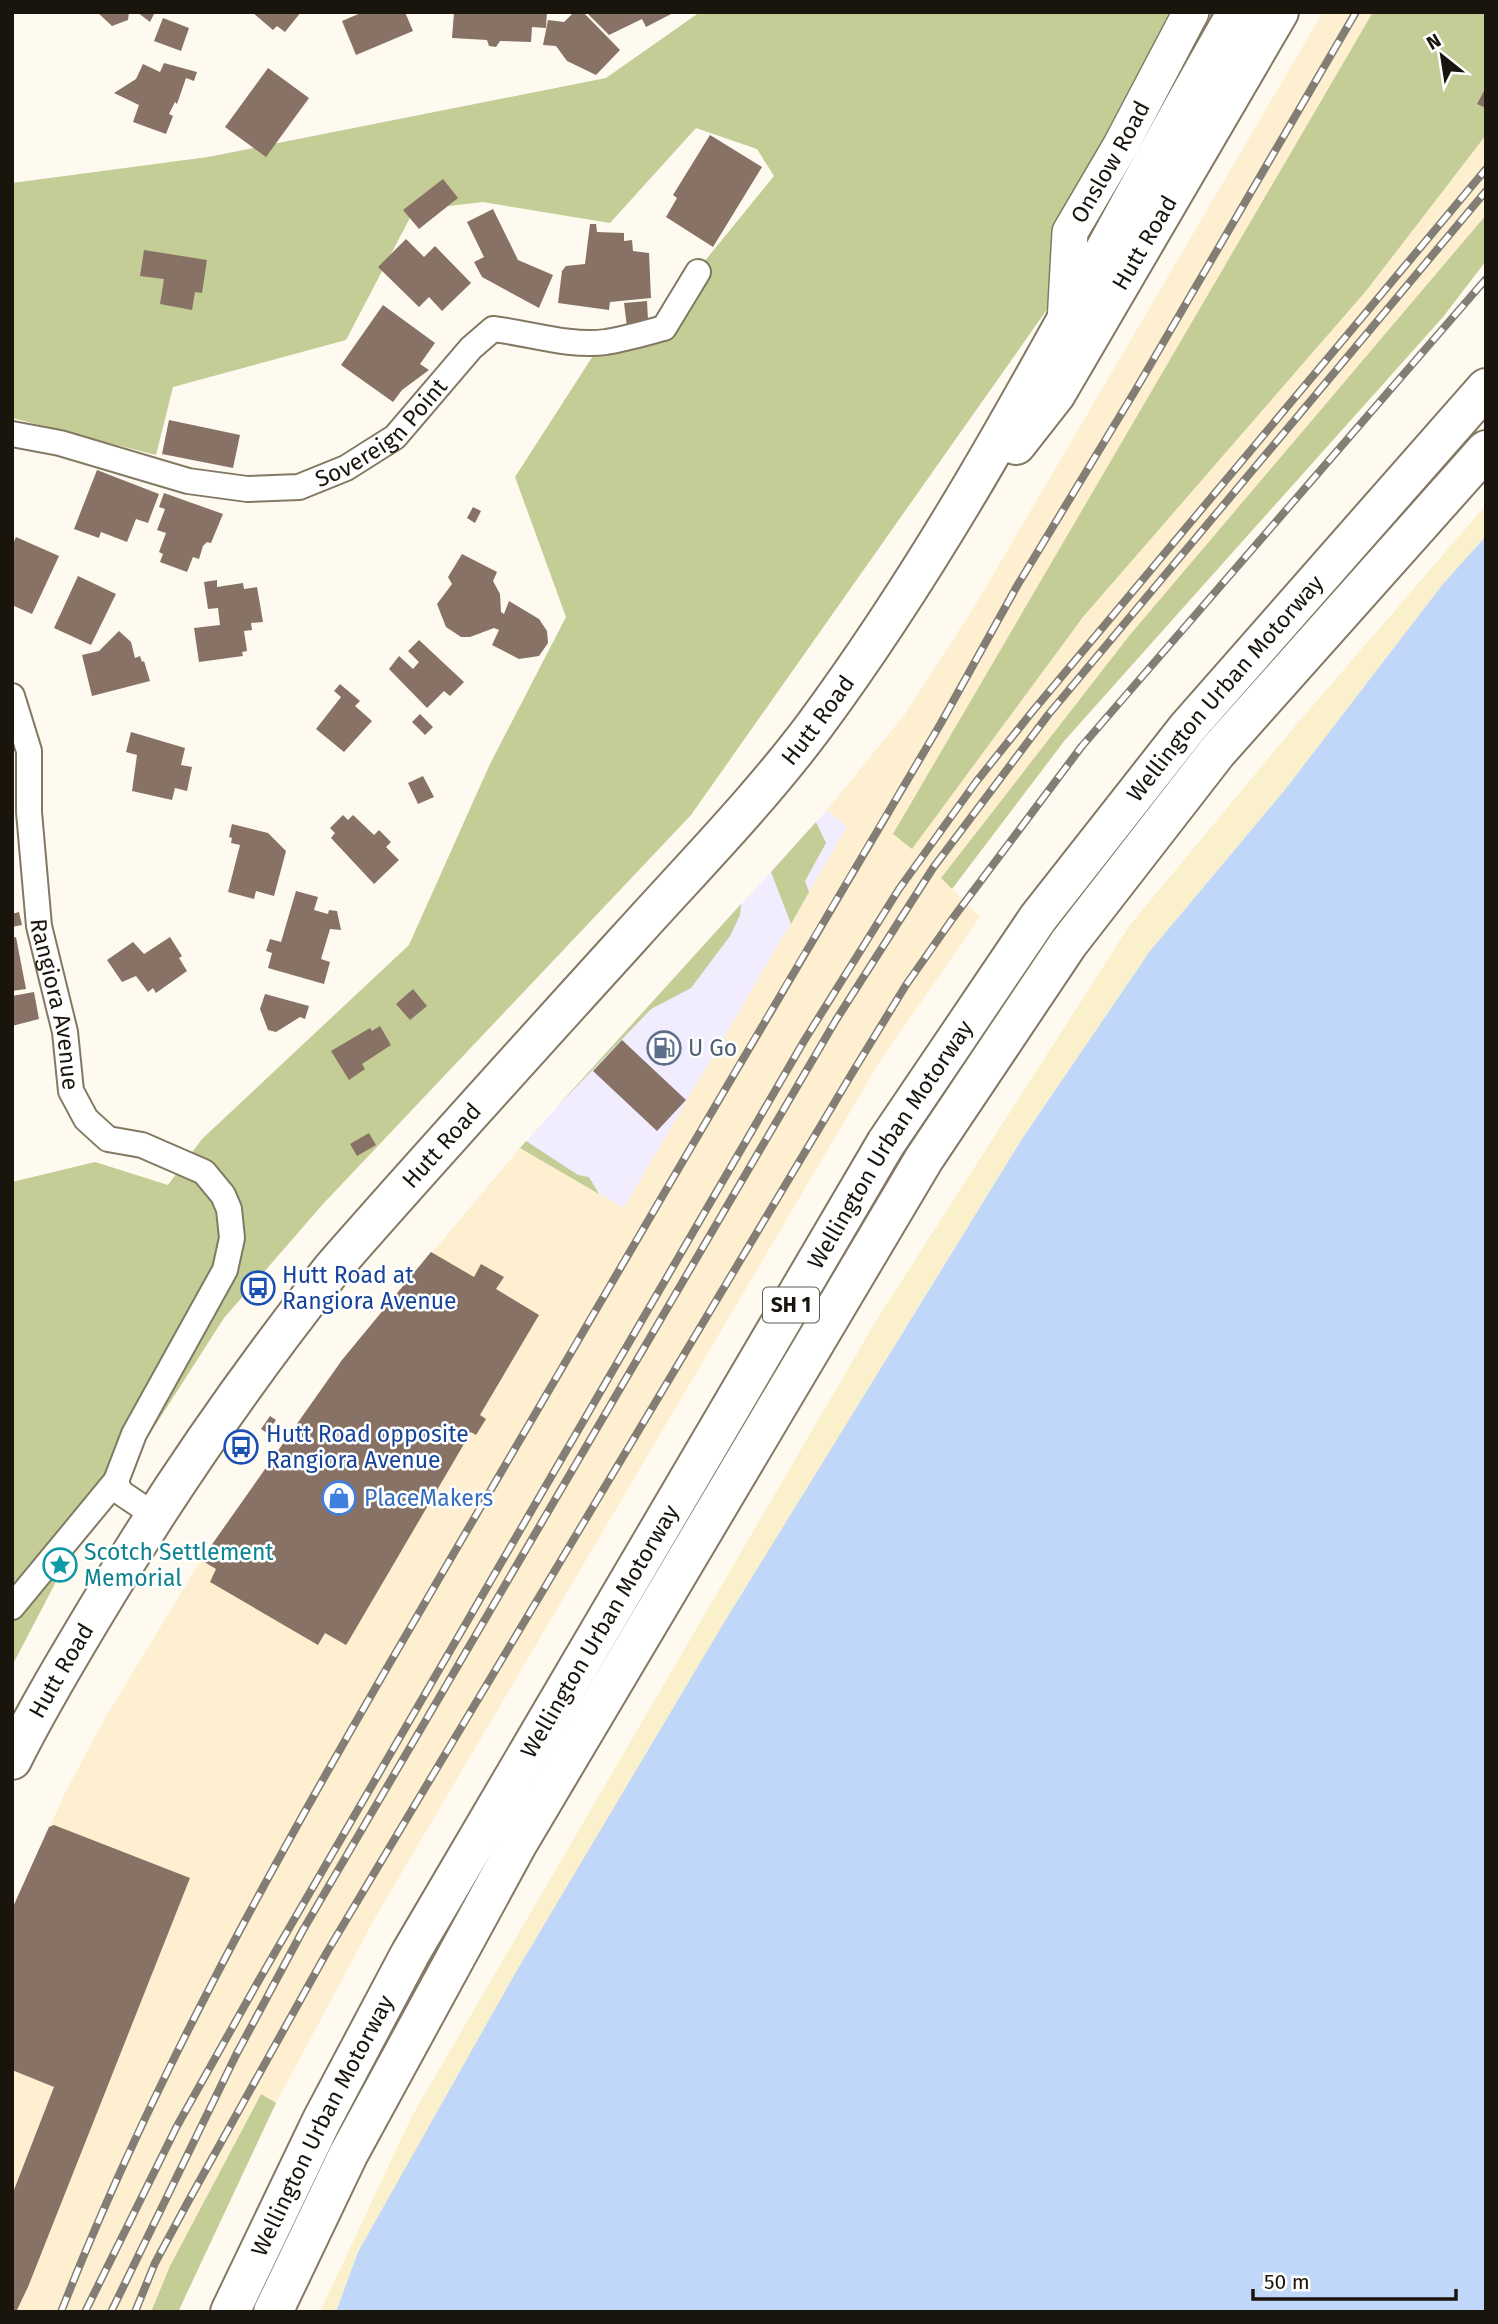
<svg xmlns="http://www.w3.org/2000/svg" width="1498" height="2324" font-family="'Fira Sans',sans-serif">
  <rect width="100%" height="100%" fill="#fefaf0"/>
  <path fill="#f1edff" d="M827,810L848,827L624,1208L520,1148Z"/>
  <path fill="#fdefcf" d="M1323,12H1373L894,835L912,849L1083,617L1366,291L1486,135V215L1129,636L941,878L980,917L880,1061L375,1918L276,2103L260,2095L170,2266L151,2312H12V1909L66,1791L104,1720L201,1560L342,1360L520,1148L624,1208L847,827L827,810L905,714L976,604Z"/>
  <g fill="#c3cd95">
    <path d="M700,12H1227L1110,220L691,815L323,1204L224,1318L60,1574L12,1666V1182L95,1162L168,1185L202,1139L409,945L490,764L566,617L515,477L598,348L662,331L695,273L774,176L757,149L696,128L610,223L483,202L414,210L346,340L173,387L156,455L12,418V183L208,157L606,78Z"/>
    <path d="M1373,12H1486V135L1366,291L1083,617L912,849L893,834Z"/>
    <path d="M1486,215V261L1443,317L1065,740L952,889L941,878L1129,636Z"/>
    <path d="M816,822L826,843L805,881L809,892L791,924L771,872Z"/>
    <path d="M741,904L740,915L730,936L691,988L651,1009L556,1108Z"/>
    <path d="M526,1141L578,1175L589,1177L599,1194L520,1148Z"/>
    <path d="M261,2094L276,2103L178,2312H151L170,2266Z"/>
  </g>
  <path fill="#faf0cb" d="M1486,505V536L1443,584L1284,791L1150,951L1022,1139L902,1333L358,2252L336,2312H320L412,2116L876,1321L1130,925L1296,725Z"/>
  <path fill="#c0d7f9" d="M1486,536V2312H336L358,2252L516,1972L722,1626L1022,1139L1150,951L1284,791L1443,584Z"/>
  <g fill="#887265">
    <path d="M97,12H129L128,20L112,26Z"/>
    <path d="M137,12H155L150,22Z"/>
    <path d="M252,12H301L285,32L277,26L273,30Z"/>
    <path d="M363,12H405L413,31L356,55L342,21Z"/>
    <path d="M454,12H547L546,28L532,27L531,42L500,41L496,47L489,46L487,40L452,38Z"/>
    <path d="M574,12H583L620,50L596,75L567,61L556,46L543,45L548,20L564,22Z"/>
    <path d="M586,12H675L646,27L642,19L609,35Z"/>
    <path d="M163,18L189,28L181,51L154,41Z"/>
    <path d="M164,63L197,72L194,81L186,78L177,104L175,102L169,114L173,116L166,134L133,122L139,105L114,93L136,79L143,64L160,72Z"/>
    <path d="M268,68L309,98L266,157L225,127Z"/>
    <path d="M1486,87V108L1477,104Z"/>
    <path d="M710,135L762,167L713,247L666,217L677,198L673,195Z"/>
    <path d="M443,179L458,198L419,229L403,210Z"/>
    <path d="M493,209L518,260L553,275L539,308L482,277L474,262L484,257L467,222Z"/>
    <path d="M590,224H596L597,232L624,233V241L632,240L633,251L649,253L651,298L610,302L609,310L558,303L562,271L566,266L585,264Z"/>
    <path d="M406,239L424,257L435,246L471,283L442,311L429,297L419,307L378,267Z"/>
    <path d="M144,250L207,260L202,293L195,292L192,310L160,304L164,279L140,276Z"/>
    <path d="M647,301L648,320L627,327L624,303Z"/>
    <path d="M383,305L435,343L420,364L429,370L402,390L393,402L341,365Z"/>
    <path d="M169,420L240,435L233,468L162,454Z"/>
    <path d="M97,470L159,494L148,523L136,519L127,542L101,532L99,538L74,529Z"/>
    <path d="M164,493L223,514L211,543L207,542L203,546L199,559L193,557L187,572L160,562L163,554L159,552L166,533L157,530L165,509L159,507Z"/>
    <path d="M473,507L481,511L475,523L467,518Z"/>
    <path d="M16,537L59,556L32,614L12,605V546Z"/>
    <path d="M462,554L497,572L493,581L500,594L501,612L504,614L509,601L539,619L547,631L548,643L539,656L519,659L492,645L499,630L494,628L470,637H461L446,627L437,604L452,584L448,577Z"/>
    <path d="M78,576L116,594L91,645L54,628Z"/>
    <path d="M217,580V587L243,583L244,589L257,587L263,622L251,623L252,630L244,631L247,651L242,652L243,656L199,662L194,628L220,625L218,608L208,609L204,582Z"/>
    <path d="M119,631L131,642L135,658L140,656L142,662L144,661L150,681L92,696L82,655L99,651Z"/>
    <path d="M419,640L464,682L450,696L444,691L427,708L389,669L399,656L413,669L419,662L408,651Z"/>
    <path d="M340,684L360,701L355,706L372,721L344,752L316,729L341,697L334,691Z"/>
    <path d="M420,714L433,727L425,735L412,722Z"/>
    <path d="M131,732L185,748L181,765L192,767L187,791L175,788L172,800L132,791L137,755L126,752Z"/>
    <path d="M423,776L434,797L418,804L408,783Z"/>
    <path d="M343,815L348,820L353,815L374,835L379,830L391,842L386,847L399,860L374,884L331,838L335,833L330,828Z"/>
    <path d="M232,824L268,833L286,851L274,896L256,891L254,899L228,892L240,845L231,843L232,838L229,837Z"/>
    <path d="M296,891L318,897L314,910L328,914L329,910L337,911L341,930L330,929L321,959L330,962L324,984L268,968L272,953L266,951L270,939L281,942Z"/>
    <path d="M19,912L22,925L12,927V914Z"/>
    <path d="M16,937L26,989L12,991V938Z"/>
    <path d="M170,937L182,956L179,958L187,971L156,993L153,988L148,992L136,976L122,982L107,960L133,942L144,954Z"/>
    <path d="M413,989L427,1006L410,1020L396,1004Z"/>
    <path d="M34,992L39,1019L12,1026V996Z"/>
    <path d="M265,994L309,1006L305,1019L300,1017L276,1032L268,1030L260,1009Z"/>
    <path d="M380,1026L391,1045L362,1064L365,1069L349,1080L331,1051L370,1028L372,1031Z"/>
    <path d="M622,1040L686,1100L657,1131L593,1071Z"/>
    <path d="M369,1133L376,1145L357,1156L350,1144Z"/>
    <path d="M431,1252L474,1277L481,1264L504,1277L496,1289L539,1315L480,1415L486,1419L476,1435L471,1432L348,1642L346,1645L325,1633L318,1645L210,1582L216,1569L201,1560L342,1360Z"/>
    <path d="M270,1416L276,1420L267,1433L261,1429Z"/>
    <path d="M54,1825L190,1878L28,2287L16,2312H12V2195L54,2087L12,2070V1909L49,1827Z"/>
  </g>
  <g fill="none" stroke-linecap="round" stroke-linejoin="round">
    <defs>
      <g id="street">
        <path id="s1" d="M12,434L60,443L188,481L247,489L299,487L346,468L395,437L471,348L493,329C529,333 569,347 606,342C625,339 645,333 664,328L698,272"/>
        <path id="s2" d="M12,696L29,751V812L39,926L65,1032L71,1091L86,1119L108,1139L142,1145L204,1172L223,1195L229,1209L232,1238L225,1270L134,1434L116,1481L120,1492L154,1515"/>
        <path d="M12,1607L116,1481"/>
      </g>
      <g id="secondary">
        <path id="s3" d="M1065,323L1070,232L1121,145L1191,12"/>
      </g>
      <g id="primary">
        <path id="s4" d="M1016,445L1056,394L1279,12"/>
        <path id="s5" d="M12,1760C36,1711 65,1663 93,1616C165,1495 245,1379 332,1269C430,1157 530,1047 630,937C692,868 759,800 815,725C979,503 1099,251 1237,12"/>
      </g>
      <g id="highway">
        <path id="s6" d="M230,2312L322,2120L410,1954L886,1143L1038,918L1188,727L1486,388"/>
        <path d="M273,2312L348,2155L518,1843L924,1159L1068,944L1217,752L1486,450"/>
      </g>
    </defs>
    <use href="#street" stroke="#837963" stroke-width="28"/>
    <use href="#secondary" stroke="#837963" stroke-width="38"/>
    <use href="#primary" stroke="#837963" stroke-width="42"/>
    <use href="#highway" stroke="#837963" stroke-width="42"/>
    <use href="#street" stroke="#fff" stroke-width="24"/>
    <use href="#secondary" stroke="#fff" stroke-width="35"/>
    <use href="#primary" stroke="#fff" stroke-width="38"/>
    <use href="#highway" stroke="#fff" stroke-width="38"/>
    <defs>
      <g id="rail">
        <path d="M61,2312C168,2039 318,1786 465,1534C623,1263 781,993 941,723L1017,586L1135,391L1356,12"/>
        <path d="M85,2312L177,2126L259,1980L804,1041L899,889L976,782L1032,712L1486,169"/>
        <path d="M111,2312L236,2055L303,1930L836,1020L933,868L1048,715L1486,191"/>
        <path d="M135,2312L155,2263L189,2200L327,1952L854,1070L906,985L953,918L1082,746L1486,279"/>
      </g>
    </defs>
    <use href="#rail" stroke="#827e75" stroke-width="8"/>
    <use href="#rail" stroke="#fff" stroke-width="5" stroke-dasharray="16" stroke-linecap="butt"/>
  </g>
  <defs>
    <symbol id="fuel-ring" viewBox="-11 -11 22 22"><circle r="9.5" fill="#fff" stroke="#5c6f8a" stroke-width="1.5"/><path d="M-5.5-6h7V0h2V4h1.3V-2.5L3-4.5l.8-.8L6-3V5H2.5V1h-1V6h-7ZM-4.2-4.7v3.2H.2V-4.7Z" fill="#5c6f8a"/></symbol>
    <symbol id="bus-ring" viewBox="-11 -11 22 22"><circle r="9.5" fill="#fff" stroke="#1a4fb4" stroke-width="1.5"/><path d="M-5-6H5V4H4V6H2V4H-2V6H-4V4H-5ZM-3.5-4V0h7V-4ZM-3.5 1.2v1.5H-2V1.2ZM2 1.2v1.5H3.5V1.2Z" fill="#1a4fb4"/></symbol>
    <symbol id="shop-ring" viewBox="-11 -11 22 22"><circle r="9.5" fill="#fff" stroke="#3f7fe0" stroke-width="1.5"/><path d="M-5-2.5h2.3a2.7 3.5 0 0 1 5.4 0H5L5.5 6h-11ZM-1.5-2.5h3a1.5 2.3 0 0 0-3 0Z" fill="#3f7fe0"/></symbol>
    <symbol id="sight-ring" viewBox="-11 -11 22 22"><circle r="9.5" fill="#fff" stroke="#0f9aa8" stroke-width="1.5"/><path d="M0-6L1.8-2.2L6-1.7L2.9 1.2L3.7 5.4L0 3.3L-3.7 5.4L-2.9 1.2L-6-1.7L-1.8-2.2Z" fill="#0f9aa8"/></symbol>
  </defs>
  <g fill-rule="evenodd">
    <use href="#fuel-ring" x="645" y="1029" width="38" height="38"/>
    <use href="#bus-ring" x="239" y="1269" width="38" height="38"/>
    <use href="#bus-ring" x="222" y="1428" width="38" height="38"/>
    <use href="#shop-ring" x="320" y="1479" width="38" height="38"/>
    <use href="#sight-ring" x="41" y="1546" width="38" height="38"/>
  </g>
  <g text-anchor="middle" stroke-width="5" stroke-linejoin="round" paint-order="stroke">
    <rect fill="#fff" stroke="#5e5b55" stroke-width="2" x="763" y="1287.5" width="56" height="35" rx="5"/>
    <g font-size="21" font-weight="bold" fill="#19150c">
      <text x="791" y="1312">SH 1</text>
    </g>
    <g font-size="23" fill="#19150c" stroke="#fff">
      <text dy="8" stroke="none"><textPath href="#s3" startOffset="172">Onslow Road</textPath></text>
      <text dy="8" stroke="none"><textPath href="#s4" startOffset="240">Hutt Road</textPath></text>
      <text dy="8" stroke="none"><textPath href="#s1" startOffset="394">Sovereign Point</textPath></text>
      <text dy="8" stroke="none"><textPath href="#s6" startOffset="1909">Wellington Urban Motorway</textPath></text>
      <text dy="8" stroke="none"><textPath href="#s5" startOffset="1320">Hutt Road</textPath></text>
      <text dy="8" stroke="none"><textPath href="#s2" startOffset="313">Rangiora Avenue</textPath></text>
      <text dy="8" stroke="none"><textPath href="#s5" startOffset="752">Hutt Road</textPath></text>
      <text dy="8" stroke="none"><textPath href="#s6" startOffset="1342">Wellington Urban Motorway</textPath></text>
      <text dy="8" stroke="none"><textPath href="#s6" startOffset="775">Wellington Urban Motorway</textPath></text>
      <text dy="8" stroke="none"><textPath href="#s5" startOffset="102">Hutt Road</textPath></text>
      <text dy="8" stroke="none"><textPath href="#s6" startOffset="208">Wellington Urban Motorway</textPath></text>
    </g>
    <g font-size="23" fill="#4e5e75" stroke="#fff" text-anchor="start">
      <text x="688" y="1056">U Go</text>
    </g>
    <g font-size="23" fill="#164399" stroke="#fff" text-anchor="start">
      <text x="282" y="1283">Hutt Road at<tspan x="282" dy="26">Rangiora Avenue</tspan></text>
      <text x="266" y="1442">Hutt Road opposite<tspan x="266" dy="26">Rangiora Avenue</tspan></text>
    </g>
    <g font-size="23" fill="#366cbe" stroke="#fff" text-anchor="start">
      <text x="364" y="1506">PlaceMakers</text>
    </g>
    <g font-size="23" fill="#0d838f" stroke="#fff" text-anchor="start">
      <text x="84" y="1560">Scotch Settlement<tspan x="84" dy="26">Memorial</tspan></text>
    </g>
  </g>
  <rect width="1498" height="2324" fill="none" stroke="#19150c" stroke-width="28"/>
  <g transform="translate(1442 56) rotate(330)" stroke="#ffffff" stroke-width="5" paint-order="stroke">
  <path d="M0-5L12 26L0 18L-12 26Z" fill="#19150c"/>
  <text y="-10" font-size="19" font-weight="bold" text-anchor="middle" fill="#19150c">N</text>
  </g>
  <path d="M1253 2289v10h203v-10" fill="none" stroke="#19150c" stroke-width="3.5"/>
  <text x="1264" y="2289" font-size="21" fill="#19150c" stroke="#ffffff" stroke-width="5" paint-order="stroke">50 m</text>
</svg>
